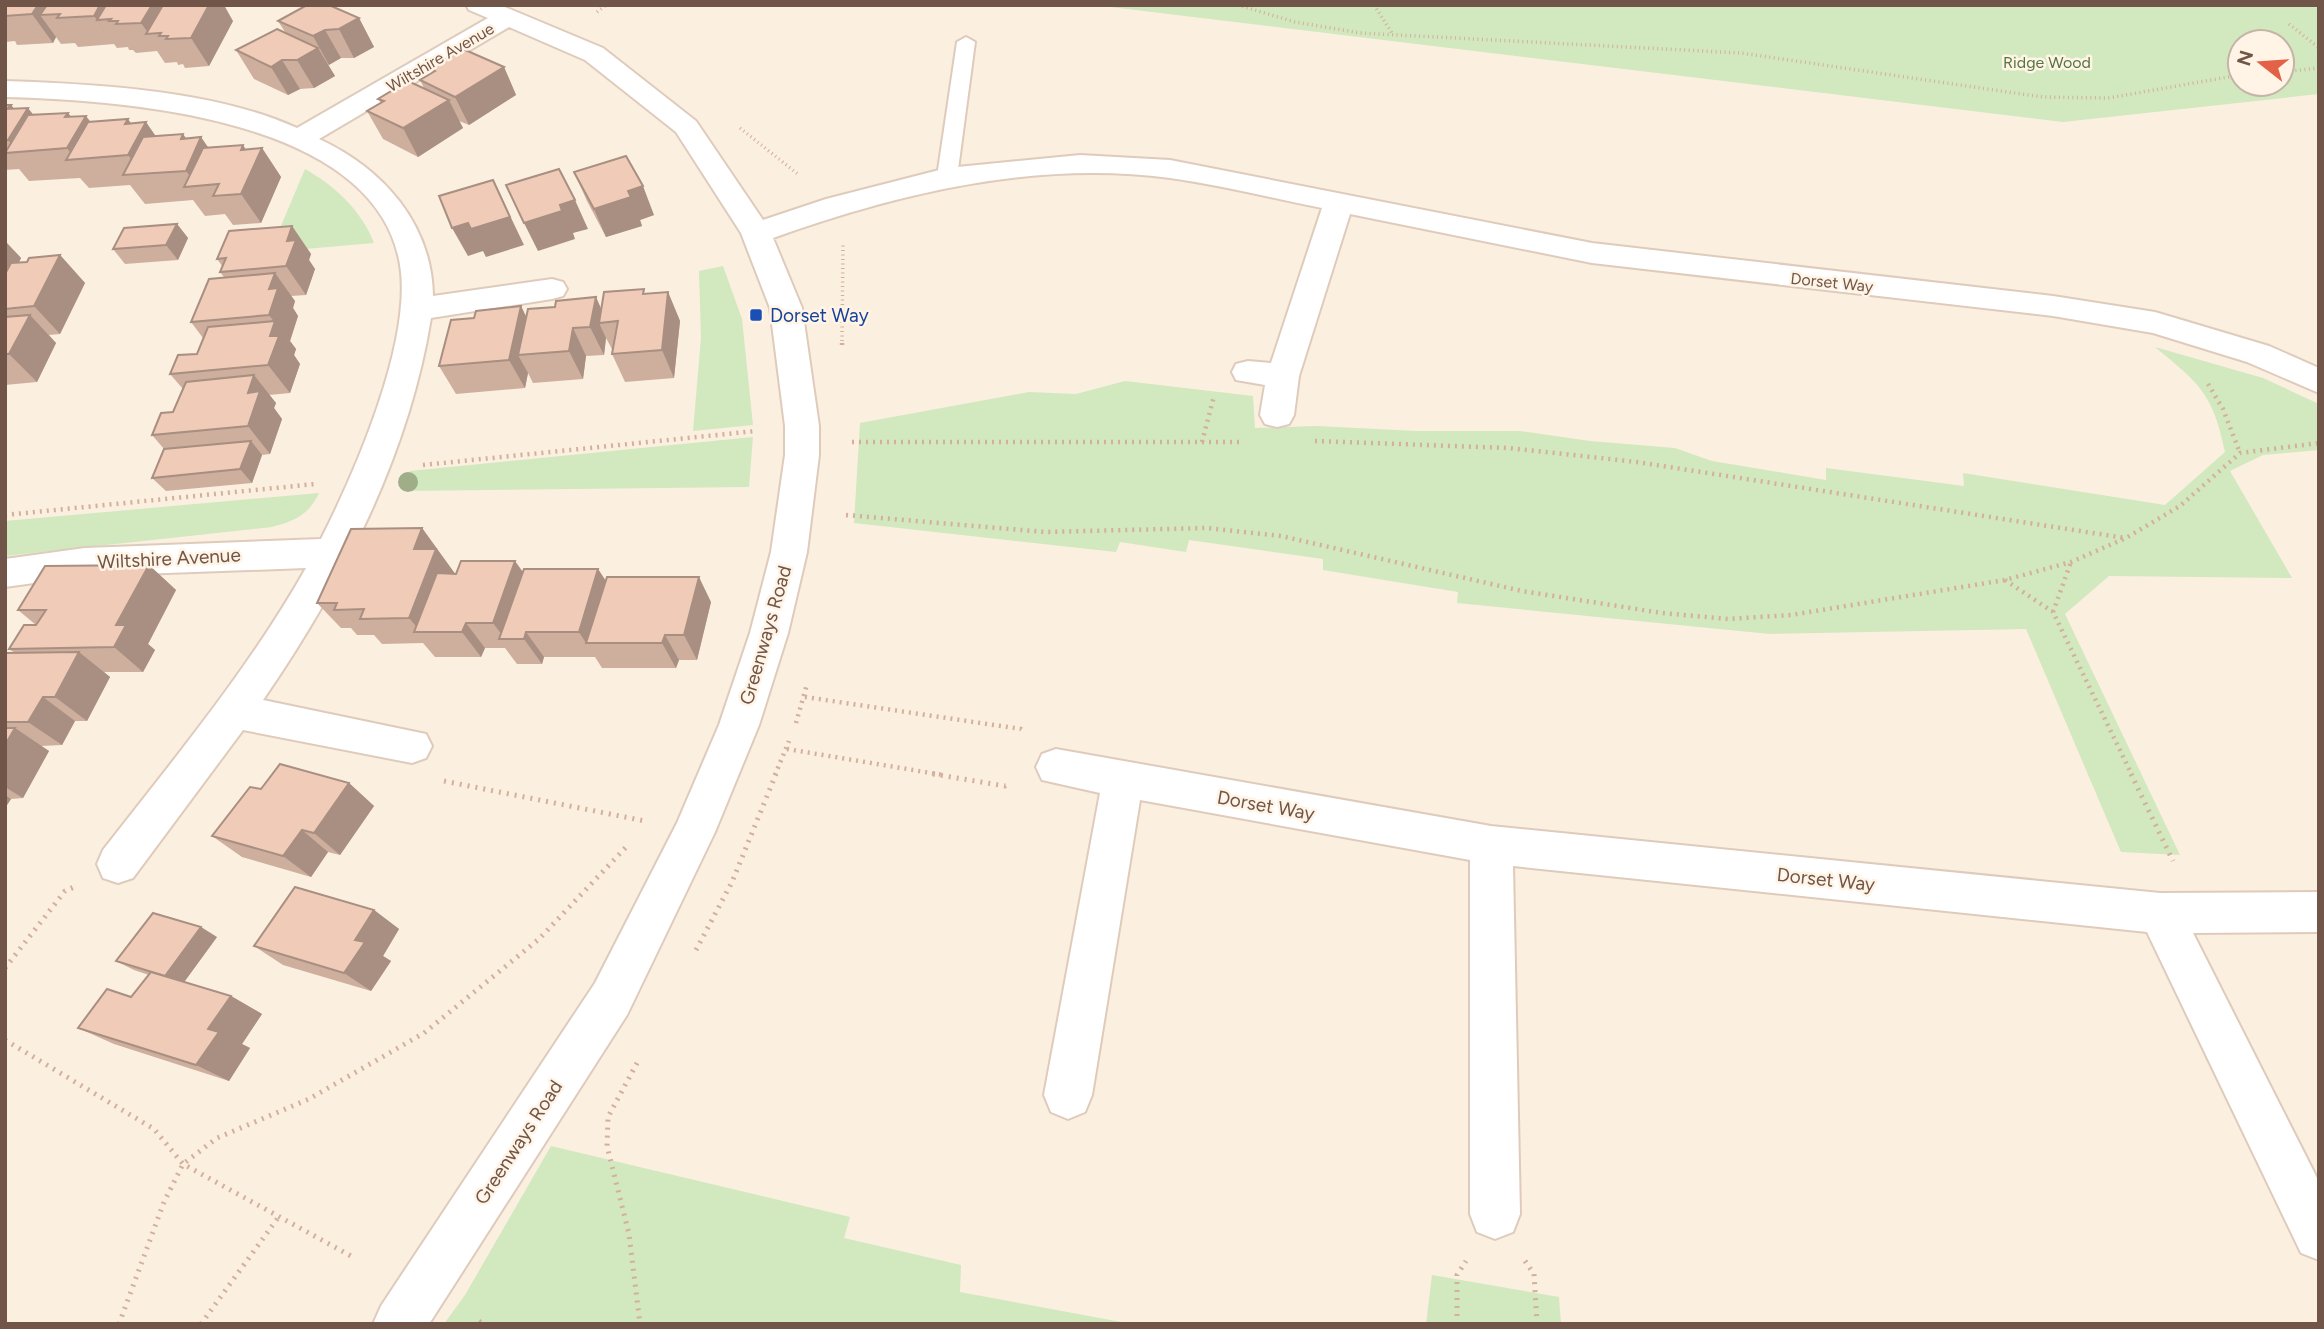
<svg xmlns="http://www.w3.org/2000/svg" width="2324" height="1329" font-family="Figtree,sans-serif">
  <rect width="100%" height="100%" fill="#fbefe0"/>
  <g fill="#d2e8bf" fill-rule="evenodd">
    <path d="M1094,5H2319V94L2063,122ZM2282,42V84H2240V42Z"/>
    <path d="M305,169C335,186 361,210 374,243L270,252Z"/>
    <path d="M723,266L742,319L753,425L693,431L701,338L699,271Z"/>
    <path d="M2155,347L2263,378L2319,404V450L2263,455L2230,471L2292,578L2109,576L2065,614L2180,855L2121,852L2026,629L1770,634L1457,603L1458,592L1323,570V559L1189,540L1186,552L1120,542L1116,552L854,523L860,423L1029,392L1076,394L1125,381L1253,396L1255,428L1317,426L1416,431H1520L1590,441L1675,448L1712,461L1826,480V468L1964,486L1963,473L2165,505L2225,452C2213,394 2200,384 2155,347Z"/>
    <path d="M753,437L749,487L404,491L410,471Z"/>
    <path d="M319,493C309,515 294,521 272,527L5,556V521Z"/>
    <path d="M551,1146L850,1217L844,1238L961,1265L960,1292L1132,1324H444L465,1295Z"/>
    <path d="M1432,1275L1559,1297L1561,1324H1426Z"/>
  </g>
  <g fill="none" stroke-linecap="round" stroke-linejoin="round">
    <defs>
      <path id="lane" d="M966,37L975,42L957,177L947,183L937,177L957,42Z"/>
      <g id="street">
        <path d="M466,5H500L603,48L696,121L763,220L826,199L947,168L1080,155L1170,160L1592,243L2053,296L2155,312L2269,346L2319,368V393L2247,362L2153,333L2053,316L1592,263L1350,214L1299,376L1294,415L1289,424L1277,427L1265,424L1260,415L1265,385L1236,380L1232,372L1236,364L1248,361L1271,363L1322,208C1272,198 1221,185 1170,178C1035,160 899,193 773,238L802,308L819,426V455L807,552L788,633L759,725L715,832L627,1015L429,1324H373L381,1306L595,983L677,823L719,725L750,633L771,552L785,455V426L770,308L741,233L676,132L585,60L509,27L319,139C382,168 432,223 433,296L552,279L563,282L567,289L563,296L552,299L431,318C409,455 341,587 263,700L426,734L432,746L426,758L412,763L243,730L133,878L118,883L103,878L97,864L103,850C174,759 249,669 306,568L85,576L5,587V559L85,548L321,539C355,472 409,348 401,272C384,117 123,100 5,97V81C95,84 214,90 297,128L488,18L469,10Z"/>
        <path d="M1056,749L1491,826L2160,893L2319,892V932L2193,933L2319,1182V1260L2301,1253L2147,932L1513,866L1520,1214L1513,1232L1495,1239L1477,1232L1470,1214V860L1140,800L1092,1095L1085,1112L1068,1119L1051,1112L1044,1095L1100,793L1042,780L1036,767L1042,754Z"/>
      </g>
    </defs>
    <use href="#lane" stroke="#dfcbbc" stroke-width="4"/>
    <use href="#street" stroke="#dfcbbc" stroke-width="4"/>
    <g stroke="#d4af9c" stroke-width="3.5" stroke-dasharray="1 3.5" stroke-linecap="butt">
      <path d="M1238,5L1295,22L1360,33L1741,53L2042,97L2108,98L2240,75"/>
      <path d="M1374,5L1392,33"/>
      <path d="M597,12L606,5"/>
      <path d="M2289,24L2319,48"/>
      <path d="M2282,72L2319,68"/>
      <path d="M740,128L799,175"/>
      <path d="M842,341L843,245"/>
    </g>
    <g stroke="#d4af9c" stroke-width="4.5" stroke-dasharray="2 5" stroke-linecap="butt">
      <path d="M842,345V339"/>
      <path d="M2208,384L2223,409L2240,453"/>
      <path d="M1315,441L1508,448L1637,462L2125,538"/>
      <path d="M852,442H1239"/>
      <path d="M1202,442L1214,396"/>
      <path d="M423,465L756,431"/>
      <path d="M5,515L315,484"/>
      <path d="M846,515L1045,532L1207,528L1281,536L1522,591L1662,613L1728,619L1791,615L2005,580L2071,562L2126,538L2180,506L2240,453L2319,443"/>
      <path d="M2005,580L2053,612L2132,775"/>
      <path d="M2053,612L2071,562"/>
      <path d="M805,697L1021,729L1024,732"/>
      <path d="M796,723L807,684"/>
      <path d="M787,749L943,775"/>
      <path d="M775,775L789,741"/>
    </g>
    <g stroke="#d4af9c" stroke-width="5" stroke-dasharray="2 6" stroke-linecap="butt">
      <path d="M933,774L1005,786L1010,784"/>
      <path d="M2131,774L2173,861"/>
      <path d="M444,781L645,821"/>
      <path d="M696,950L732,882L776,774"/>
      <path d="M5,968L65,891L74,887"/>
      <path d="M5,1040L154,1129L183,1164L351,1256"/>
      <path d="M637,1063L608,1117L607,1146L629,1234L640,1324"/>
      <path d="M1525,1261L1534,1274L1537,1324"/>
      <path d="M479,1321L483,1324"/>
      <path d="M119,1324L164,1202L183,1164L217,1138L309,1099L424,1033L539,939L629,844"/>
      <path d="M201,1324L280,1215"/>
      <path d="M1457,1324V1275L1466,1261"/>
    </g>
    <use href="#lane" fill="#fff" fill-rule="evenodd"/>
    <use href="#street" fill="#fff" fill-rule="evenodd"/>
  </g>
  <circle fill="#9fad89" cx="408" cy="482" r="10"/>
  <g fill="#ceaf9e">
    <path d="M5,5L233,21L209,66L185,68L183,64L178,65L177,62L165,63L157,51L136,53L133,50H129L128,47L117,48L114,44L78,47L75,43L61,44L56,37L53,43L17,45L15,41L5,42Z"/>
    <path d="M359,18L374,47L354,58H341L328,65L335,76L314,88L300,89L288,95L254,79L236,50L285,32L278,21Z"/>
    <path d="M504,67L516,95L469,125L459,121L463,128L418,157L383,139L367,111L381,103L378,99L424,88L420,80L432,73L430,68Z"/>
    <path d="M5,105H11L14,109L34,115L68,113L71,117L90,122L131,123L155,136L186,138L208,147L246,150L262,148L281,177L261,223L233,225L225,214L205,216L193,200L145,204L130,185L89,188L80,178L29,181L19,169L5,170Z"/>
    <path d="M574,172L654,215L640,220L642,226L606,237L587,201Z"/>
    <path d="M177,224L188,238L178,260L125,264L113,249Z"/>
    <path d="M292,226L311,254L309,260L315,269L306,295L291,296L295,301L293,308L298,316L290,341L296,349L294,355L300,364L290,393L269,395L276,403L274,408L282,419L270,454L262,455L252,483L166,491L152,478L164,449L152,435L173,412L183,389L170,374L197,354L203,338L191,322L224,277L220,272L223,267L217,259Z"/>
    <path d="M5,241L21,258L19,263L60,255L85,283L60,334L49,335L56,343L37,382L5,385Z"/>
    <path d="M668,292L680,321L674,378L625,382L612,354L613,351L606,338L604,355L586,356L583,379L533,383L528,373L525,388L456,394L439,366L474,318L521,306L526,317L555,307L596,297L601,310L646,294Z"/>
    <path d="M422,528L455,574L598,569L606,581L711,602L697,660H679L676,668H602L595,657H544L542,664H517L505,648H485L481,657H435L423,643L382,644L374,635H357L351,628H341L317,603Z"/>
    <path d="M149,565L176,590L148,644L155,650L143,672H104L110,677L87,721H75L62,745L41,746L49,751L23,798L11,799L5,808V653H15L9,649L36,625L18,610Z"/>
    <path d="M349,783L374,806L340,855L328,852L311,877L242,857L212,836L261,789Z"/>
    <path d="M374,910L399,929L383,956L391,961L371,991L283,965L254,946Z"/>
    <path d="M217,937L184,982L231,996L262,1014L242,1044L250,1048L229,1081L114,1044L78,1028L131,997L149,975L134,970L116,961Z"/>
  </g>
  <g fill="#a88f81">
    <path d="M38,5H62L60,14L40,15L56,37L53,43L32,14Z"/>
    <path d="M100,5H126L118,21L111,19L97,20L114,44L94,16Z"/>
    <path d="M152,5H172L161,33L149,34L141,23Z"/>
    <path d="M209,5H224L233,21L209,66L191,38Z"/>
    <path d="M359,18L374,47L354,58L339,29Z"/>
    <path d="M325,30L341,58L329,65L313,36Z"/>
    <path d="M318,48L335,76L314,88L297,60Z"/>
    <path d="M282,60L300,89L288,95L271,67Z"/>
    <path d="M504,67L516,95L469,125L455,97Z"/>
    <path d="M449,100L463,128L418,157L403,128Z"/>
    <path d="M11,105L22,118L28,108L51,137L18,152L8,140L7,109Z"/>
    <path d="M68,113L79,127L86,116L108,145L75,159L67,148L65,117Z"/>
    <path d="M128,119L139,135L146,122L166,151L143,174L128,155L125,124Z"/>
    <path d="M183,134L195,151L201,137L221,166L197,186L186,171L181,139Z"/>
    <path d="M243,145L255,164L262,148L281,177L261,223L241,194V150Z"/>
    <path d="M493,180L524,245L486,257L483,251L468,256L452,228Z"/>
    <path d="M643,186L654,215L640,220L642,226L606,237L594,209L628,191Z"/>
    <path d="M575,200L588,229L573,233L575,239L538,251L524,223L560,205Z"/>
    <path d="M177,224L188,238L178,260L166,245Z"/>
    <path d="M292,226L311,254L309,260L315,269L306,295L286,266L287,241Z"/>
    <path d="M5,241L21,258L5,287Z"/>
    <path d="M60,255L85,283L60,334L34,306Z"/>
    <path d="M275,273L295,301L293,308L298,316L290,341L296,349L294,355L300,364L290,393L268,365L270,336L275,323L269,315V289Z"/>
    <path d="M668,292L680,321L674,378L662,350Z"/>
    <path d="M596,297L607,322L599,323L606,338L604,355L590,327Z"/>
    <path d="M521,306L535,335L518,355L528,373L525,388L509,360Z"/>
    <path d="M30,315L56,343L37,382L9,354Z"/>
    <path d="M573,328L586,356L583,379L569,351Z"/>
    <path d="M254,375L276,403L274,408L282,419L270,454L248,426V393Z"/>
    <path d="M251,441L262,455L252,483L240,469Z"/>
    <path d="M422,528L456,575L421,632L409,618L414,549Z"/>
    <path d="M515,561L533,586L505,639L493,623Z"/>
    <path d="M149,565L176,590L148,644L155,650L143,672L114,647L116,625Z"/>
    <path d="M598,569L614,594L586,643L579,632Z"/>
    <path d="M699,577L711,602L697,660L684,635Z"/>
    <path d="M466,623L485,648L481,657L462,632Z"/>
    <path d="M526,632L544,657L542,664L524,639Z"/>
    <path d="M665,635L679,660L676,668L662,643Z"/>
    <path d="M79,652L110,677L87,721L55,697Z"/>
    <path d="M43,697L75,721L62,745L28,722Z"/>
    <path d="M15,728L49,751L23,798L5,787V745Z"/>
    <path d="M349,783L374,806L340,855L314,833Z"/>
    <path d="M5,795L11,799L5,808Z"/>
    <path d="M302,830L328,852L311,877L283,856Z"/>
    <path d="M374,910L399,929L383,956L391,961L371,991L344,973L355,940Z"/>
    <path d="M201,927L217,937L182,985L165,976Z"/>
    <path d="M231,996L262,1014L242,1044L250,1048L229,1081L196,1065L208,1029Z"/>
  </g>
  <g fill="#f0ccb8" stroke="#a88f81" stroke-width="2">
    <path d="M5,5H38L32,14L5,16Z"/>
    <path d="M47,5H100L94,16L57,18L60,14L40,15Z"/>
    <path d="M106,5H152L141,23L116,24L118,21H109L111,19L97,20Z"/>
    <path d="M163,5H209L191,38L166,39L168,36H159L161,33L146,34Z"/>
    <path d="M307,5H329L359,18L339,29L325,30L313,36L278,21Z"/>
    <path d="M277,29L318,48L297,60H282L271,67L236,50Z"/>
    <path d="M463,49L504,67L455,97L420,80L435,71L430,68Z"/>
    <path d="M408,81L449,100L403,128L367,111L384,101L378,99Z"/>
    <path d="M5,105H11L7,109L28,108L8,140H5Z"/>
    <path d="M68,113L65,117L86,116L67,148L5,153L28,115Z"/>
    <path d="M128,119L125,124L146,122L128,155L66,160L88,122Z"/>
    <path d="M183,134L181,139L201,137L186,171L123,175L143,137Z"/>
    <path d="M243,145L241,150L262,148L241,194L213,196L219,184L184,187L203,148Z"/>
    <path d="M626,156L643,186L628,191L631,197L594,209L574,172Z"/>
    <path d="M559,169L575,200L560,205L562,211L524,223L506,185Z"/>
    <path d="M493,180L510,217L471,229L468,223L452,228L439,196Z"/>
    <path d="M177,224L166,245L113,249L124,228Z"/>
    <path d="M292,226L287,241L296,240L286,266L220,272L226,258L217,259L229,231Z"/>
    <path d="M60,255L34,306L5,309V274L11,263L27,262L29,258Z"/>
    <path d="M275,273L269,289L278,288L269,315L191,322L209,279Z"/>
    <path d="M644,289L643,294L668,292L662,350L612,354L618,321L599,323L604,292Z"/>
    <path d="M596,297L590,327L573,328L569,351L518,355L528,309L555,307L556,301Z"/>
    <path d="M521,306L509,360L439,366L451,320L474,318L476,311Z"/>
    <path d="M30,315L9,354H5V317Z"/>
    <path d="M275,321L270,336H279L268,365L170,374L178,355L197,354L208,327Z"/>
    <path d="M254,375L248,393L260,391L248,426L152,435L161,413L173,412L186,382Z"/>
    <path d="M251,441L240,469L152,478L164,449Z"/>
    <path d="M422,528L414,549H436L409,618L360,619L364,609L334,610L337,603H317L351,529Z"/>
    <path d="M461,561H515L493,623H466L462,632H414L437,573L456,574Z"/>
    <path d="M149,565L116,625H126L114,647L9,649L24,625H36L46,610H18L45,566Z"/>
    <path d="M524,569H598L579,632H526L524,639H499Z"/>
    <path d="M607,577H699L684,635H665L662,643H586Z"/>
    <path d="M79,652L55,697H43L28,722H5V653Z"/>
    <path d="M5,728H15L5,745Z"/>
    <path d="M280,764L349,783L314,833L302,830L283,856L212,836L250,787L261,789Z"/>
    <path d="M295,887L374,910L355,940L365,942L344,973L254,946Z"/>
    <path d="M153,913L201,927L165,976L116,961Z"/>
    <path d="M151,972L231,996L208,1029L219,1032L196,1065L78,1028L107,989L131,997Z"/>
  </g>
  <rect fill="#1a4fb4" stroke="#fff4e5" stroke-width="2.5" x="749" y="308" width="14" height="14" rx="3.5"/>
  <g text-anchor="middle" stroke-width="5" stroke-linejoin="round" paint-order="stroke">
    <g font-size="16" fill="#715548" stroke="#fff4e5">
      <text transform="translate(440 57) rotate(-30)" y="6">Wiltshire Avenue</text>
      <text transform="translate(1832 282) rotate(6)" y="6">Dorset Way</text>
    </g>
    <g font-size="16" fill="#547741" stroke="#fff4e5">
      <text x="2047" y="68">Ridge Wood</text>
    </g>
    <g font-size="19" fill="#164399" stroke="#fff4e5" text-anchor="start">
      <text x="770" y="322">Dorset Way</text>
    </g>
    <g font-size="19" fill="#715548" stroke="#fff4e5">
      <text transform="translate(169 558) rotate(-3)" y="7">Wiltshire Avenue</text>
      <text transform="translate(765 635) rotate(-74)" y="7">Greenways Road</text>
      <text transform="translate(1266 805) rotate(10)" y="7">Dorset Way</text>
      <text transform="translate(1826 879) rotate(6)" y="7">Dorset Way</text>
      <text transform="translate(518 1142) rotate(-57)" y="7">Greenways Road</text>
    </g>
  </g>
  <rect width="2324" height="1329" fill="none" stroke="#715548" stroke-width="14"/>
  <g transform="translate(2261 63) rotate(287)"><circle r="33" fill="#fff4e5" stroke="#c6b4a6" stroke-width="2"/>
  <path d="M0-5L12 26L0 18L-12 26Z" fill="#e36247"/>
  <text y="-10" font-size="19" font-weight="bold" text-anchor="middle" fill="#715548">N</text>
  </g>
</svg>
